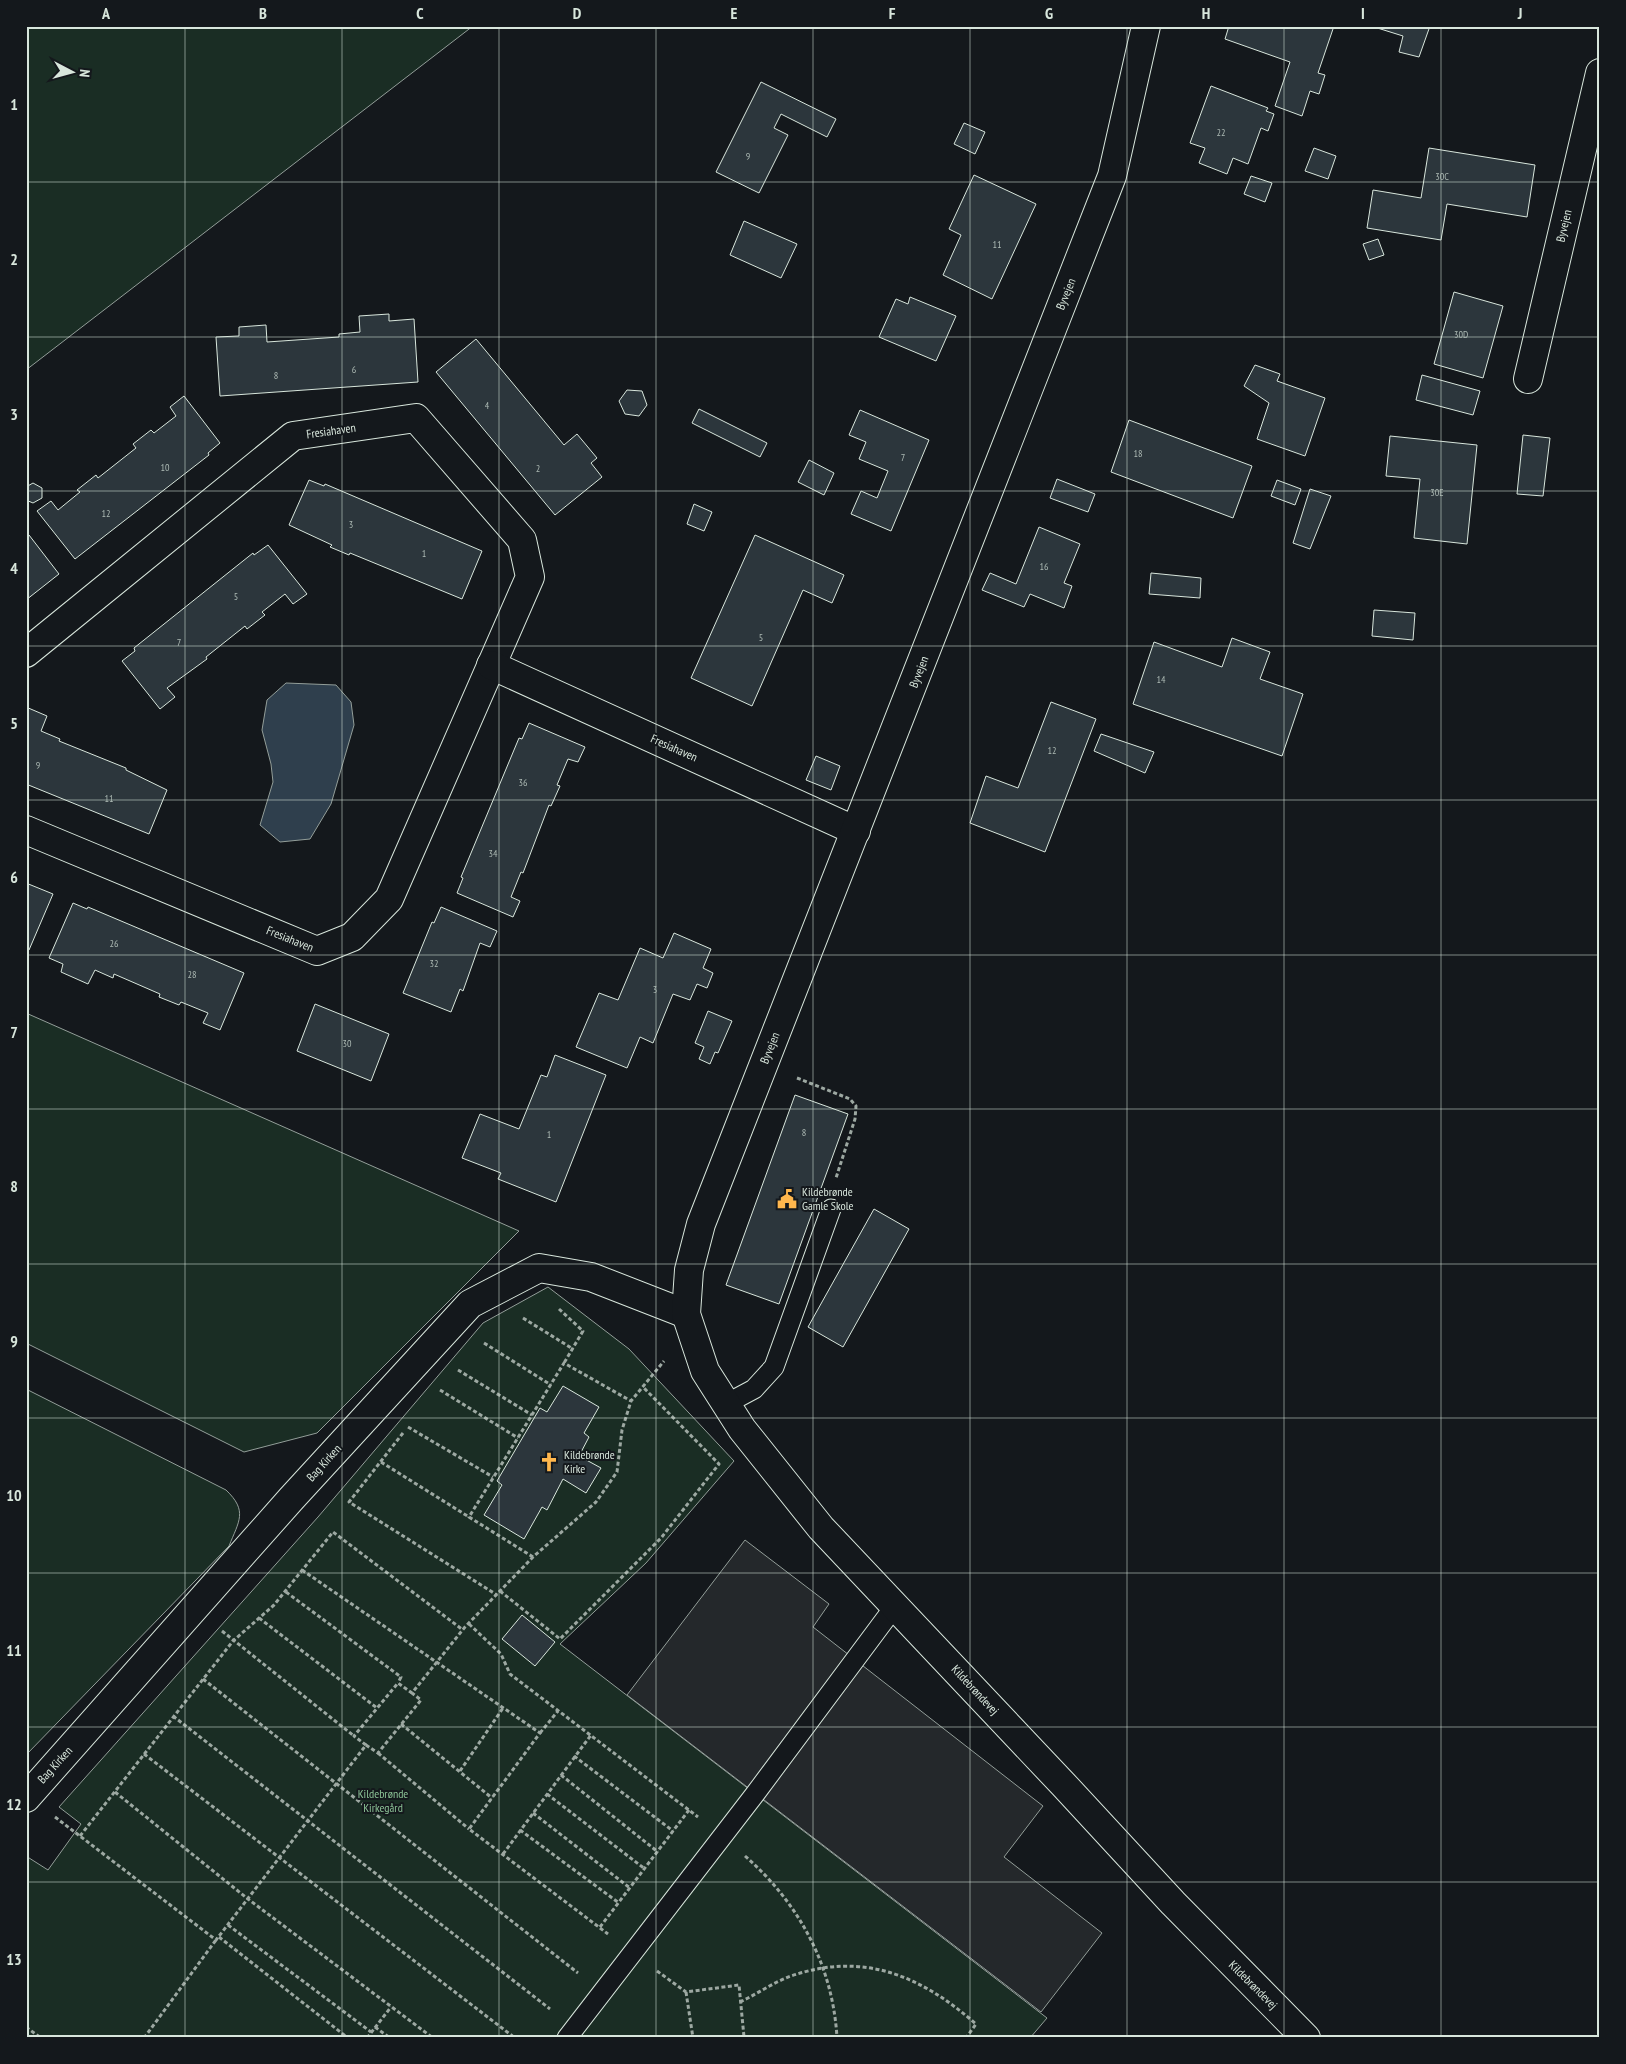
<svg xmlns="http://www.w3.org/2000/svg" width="1626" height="2064" font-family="'PT Sans Narrow',sans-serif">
  <rect width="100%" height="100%" fill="#14181c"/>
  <g fill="#1a2d24" stroke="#939e99">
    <path d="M26,26H473L26,370Z"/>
    <path d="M26,1013L519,1231L317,1433L244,1452L26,1343Z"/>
    <path d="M548,1287L629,1349L734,1461L646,1563L560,1644L1047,2018L1030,2038H26V1856L48,1870L81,1824L59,1807L318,1517L483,1323Z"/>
    <path d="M26,1389L226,1490C248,1511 239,1521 229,1546L26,1755Z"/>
  </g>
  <path fill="#24282b" stroke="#939e99" d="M745,1540L829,1604L813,1627L1043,1806L1004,1857L1102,1933L1041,2012L627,1695Z"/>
  <path fill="#2f3f4d" stroke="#939e99" d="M286,683L336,685L351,702L354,725L331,804L310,839L280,842L260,825L273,782L271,764L262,730L267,700Z"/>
  <g fill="#2c363c" stroke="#d8e6dc">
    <path d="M1229,26H1334L1318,73L1325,75L1319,94L1310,91L1302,116L1275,106L1290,62L1225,39Z"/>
    <path d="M1371,26H1430L1419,57L1399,52L1403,36Z"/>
    <path d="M761,82L836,119L827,137L781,114L774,128L788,135L759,193L716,172Z"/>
    <path d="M1211,86L1268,108L1266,111L1274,114L1268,131L1261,128L1248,164L1233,158L1227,174L1199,163L1205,148L1190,143Z"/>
    <path d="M964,123L985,132L975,154L954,144Z"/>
    <path d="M1314,148L1336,156L1328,179L1305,171Z"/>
    <path d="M1429,148L1535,165L1527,217L1447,204L1441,240L1367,228L1373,190L1421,198Z"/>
    <path d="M974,175L1036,204L992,299L943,275L961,235L949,229Z"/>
    <path d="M1251,176L1272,183L1265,202L1244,194Z"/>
    <path d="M744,221L797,244L781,278L730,255Z"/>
    <path d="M1378,239L1384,255L1369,260L1363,244Z"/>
    <path d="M1454,292L1503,306L1483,378L1434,364Z"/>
    <path d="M910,297L956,316L936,361L879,337L896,299L908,304Z"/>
    <path d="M389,314V321L414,319L418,382L220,396L216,337L239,336V327L266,325L267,342L339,337V334L360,332L359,316Z"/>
    <path d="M476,339L564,445L577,434L597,458L591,463L602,477L555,515L436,372Z"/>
    <path d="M1255,365L1280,374L1277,381L1325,398L1305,456L1257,439L1269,403L1244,386Z"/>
    <path d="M1422,375L1480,391L1473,415L1416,400Z"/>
    <path d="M627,390L642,391L647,405L639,416L625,414L619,401Z"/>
    <path d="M184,396L220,443L208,453L209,455L75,559L37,511L51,501L58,510L80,492L77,490L96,475L98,478L136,448L133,444L151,430L154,433L176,416L170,407Z"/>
    <path d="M699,409L767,443L760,457L692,423Z"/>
    <path d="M860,410L929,440L891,531L851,514L861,491L877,498L888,471L859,459L866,442L849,435Z"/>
    <path d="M1129,420L1252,466L1233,518L1111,472Z"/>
    <path d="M1523,435L1550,438L1543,496L1517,494Z"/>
    <path d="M1390,436L1477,445L1467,544L1414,538L1420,479L1386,476Z"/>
    <path d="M809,460L834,473L824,495L798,482Z"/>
    <path d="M1057,479L1095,494L1088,512L1050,498Z"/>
    <path d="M309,480L324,486L325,484L482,551L462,599L350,553L349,555L330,547L332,545L289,525Z"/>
    <path d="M1277,480L1301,489L1295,505L1271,496Z"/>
    <path d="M33,483L42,488V498L33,503L26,500V487Z"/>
    <path d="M1310,489L1331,496L1310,549L1293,543Z"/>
    <path d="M694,504L712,512L704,531L687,524Z"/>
    <path d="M1039,527L1080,544L1064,583L1072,586L1064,608L1030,594L1024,607L982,590L990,573L1016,584Z"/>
    <path d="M29,535L59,574L26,600V537Z"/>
    <path d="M755,535L844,575L832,603L803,590L752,706L691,678Z"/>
    <path d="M268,545L307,594L293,604L285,594L262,612L265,615L247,629L245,626L206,657L207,659L167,688L175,697L160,709L122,661L135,651L134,648L253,553L254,555Z"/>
    <path d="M1151,573L1201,578L1200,598L1149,594Z"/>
    <path d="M1374,610L1415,613L1413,640L1372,636Z"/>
    <path d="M1232,638L1270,652L1260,679L1303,694L1282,756L1133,704L1154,642L1222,667Z"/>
    <path d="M1051,702L1096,719L1045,852L970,823L986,776L1018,788Z"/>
    <path d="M26,707L47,716L41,731L60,739L59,741L126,768V770L167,790L149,834L26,784Z"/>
    <path d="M529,723L585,747L578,762L568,759L557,785L560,786L551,806L549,805L523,873L521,872L511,897L520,901L513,917L457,893L463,878L461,877L519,738L522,739Z"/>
    <path d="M1101,734L1154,752L1145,773L1094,751Z"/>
    <path d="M816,756L840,766L831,790L806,780Z"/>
    <path d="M26,883L53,894L29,950L26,949Z"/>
    <path d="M73,903L87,909L88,907L244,973L220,1030L203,1023L208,1013L181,1002L179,1005L159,997L160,994L114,974L113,978L95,970L88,984L61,972L63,964L49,958Z"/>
    <path d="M441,907L497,931L490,947L480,943L463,991L460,989L451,1012L403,993L432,922L434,923Z"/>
    <path d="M674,933L711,949L703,968L713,973L707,988L697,984L690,1000L673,994L653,1043L640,1037L627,1068L576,1047L599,993L618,1000L640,948L663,958Z"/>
    <path d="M315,1004L389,1034L371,1081L297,1051Z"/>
    <path d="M708,1011L732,1021L718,1053L715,1052L710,1064L699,1059L704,1047L695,1043Z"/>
    <path d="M555,1055L606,1075L556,1202L498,1179L501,1173L462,1158L480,1114L519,1129L541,1075L547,1077Z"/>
    <path d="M795,1095L848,1114L779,1304L726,1285Z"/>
    <path d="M874,1209L909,1229L843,1347L808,1327Z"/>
    <path d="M563,1386L599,1407L584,1433L589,1437L579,1456L601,1468L586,1493L563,1479L547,1510L542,1507L524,1539L484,1515L502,1485L497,1481L540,1408L547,1412Z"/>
    <path d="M522,1615L555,1642L535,1666L502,1639Z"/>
  </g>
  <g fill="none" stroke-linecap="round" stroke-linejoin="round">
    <defs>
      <g id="lane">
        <path d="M726,1404L754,1389L774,1367L831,1209"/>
        <path d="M567,2038L755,1794L895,1606"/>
      </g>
      <g id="street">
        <path d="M1528,379L1600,73"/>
        <path d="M26,653L293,436L416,418L522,540L530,577L389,899L352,937L317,951L26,830"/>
        <path d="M491,665L856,831"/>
        <path d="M26,1798L291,1499L470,1304L539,1268L591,1277L686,1314"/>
      </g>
      <path id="secondary" d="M1146,26L1112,176L701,1224L689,1270L686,1314L705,1371L742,1429L821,1528L1063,1784L1173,1903L1306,2038"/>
    </defs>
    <use href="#lane" stroke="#d8e6dc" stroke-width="21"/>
    <use href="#street" stroke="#d8e6dc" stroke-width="30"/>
    <use href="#secondary" stroke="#d8e6dc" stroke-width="30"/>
    <g stroke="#9da8a2" stroke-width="3" stroke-dasharray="4 2.5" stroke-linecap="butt">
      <path d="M797,1078L850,1099L856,1106L855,1119L836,1178"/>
      <path d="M559,1309L583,1331L564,1363"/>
      <path d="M523,1318L573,1349"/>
      <path d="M484,1343L551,1385"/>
      <path d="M458,1370L532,1415"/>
      <path d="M440,1390L518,1438"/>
      <path d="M408,1427L493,1477"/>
      <path d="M403,1433L349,1502L497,1595"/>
      <path d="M381,1462L469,1517"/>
      <path d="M533,1557L469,1517L564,1363L631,1401"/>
      <path d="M302,1570L540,1733L469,1829L608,1934"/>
      <path d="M500,1591L560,1639L661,1538L719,1464L643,1387"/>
      <path d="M286,1592L401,1677L398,1683"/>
      <path d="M259,1618L377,1708"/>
      <path d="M469,1624L501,1654L510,1674L698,1817"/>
      <path d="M222,1631L354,1736"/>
      <path d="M203,1679L578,1973"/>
      <path d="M173,1716L550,2009"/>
      <path d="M401,1724L492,1798"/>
      <path d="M540,1733L558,1711"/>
      <path d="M366,1745L354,1736L398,1683L412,1693"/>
      <path d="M378,1753L469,1829"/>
      <path d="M144,1754L515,2038"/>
      <path d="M574,1756L673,1831"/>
      <path d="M460,1771L503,1708"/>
      <path d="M561,1775L658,1852"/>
      <path d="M115,1792L248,1899L433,2038"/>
      <path d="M547,1794L645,1869"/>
      <path d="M533,1813L630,1888"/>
      <path d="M55,1817L216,1940L366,1745L378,1753L421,1700L412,1693L465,1627L533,1557L596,1502L617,1472L622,1430L631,1401L664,1361"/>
      <path d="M520,1830L619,1903"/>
      <path d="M80,1836L233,1641L274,1605L333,1532L463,1630"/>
      <path d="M503,1854L591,1735"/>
      <path d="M745,1856C799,1903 833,1966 837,2038"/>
      <path d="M228,1925L371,2032"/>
      <path d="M600,1927L689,1810"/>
      <path d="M219,1937L348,2038"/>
      <path d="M657,1971L686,1992L739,1985L744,2037L741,2038"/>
      <path d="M686,1992L693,2038"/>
      <path d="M740,2002C757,1994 774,1982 791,1976C864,1951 921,1976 976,2024L966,2038"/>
      <path d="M26,2027L41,2038"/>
      <path d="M375,2027L390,2038"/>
      <path d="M144,2038L216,1940"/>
      <path d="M367,2038L391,2007"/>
    </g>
    <use href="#lane" stroke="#14181c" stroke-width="19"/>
    <use href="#street" stroke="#14181c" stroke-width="28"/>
    <use href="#secondary" stroke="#14181c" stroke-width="28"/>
  </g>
  <path fill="none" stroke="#d8e6dc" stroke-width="1" stroke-opacity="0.55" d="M185,26V2038M342,26V2038M499,26V2038M656,26V2038M813,26V2038M970,26V2038M1127,26V2038M1284,26V2038M1441,26V2038M26,182H1600M26,337H1600M26,491H1600M26,646H1600M26,800H1600M26,955H1600M26,1109H1600M26,1264H1600M26,1418H1600M26,1573H1600M26,1727H1600M26,1882H1600"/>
  <defs>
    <symbol id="civic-bare" viewBox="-9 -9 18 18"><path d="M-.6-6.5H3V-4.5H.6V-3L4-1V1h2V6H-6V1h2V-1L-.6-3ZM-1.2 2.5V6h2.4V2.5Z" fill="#ffb74d" stroke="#14181c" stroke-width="2.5" paint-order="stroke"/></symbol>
    <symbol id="church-bare" viewBox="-9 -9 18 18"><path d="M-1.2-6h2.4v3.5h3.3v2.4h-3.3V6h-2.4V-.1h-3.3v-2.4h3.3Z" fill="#ffb74d" stroke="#14181c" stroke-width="2.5" paint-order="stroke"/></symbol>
  </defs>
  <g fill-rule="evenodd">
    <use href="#civic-bare" x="773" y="1185" width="28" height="28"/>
    <use href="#church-bare" x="535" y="1448" width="28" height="28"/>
  </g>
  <g text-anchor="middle" stroke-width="4" stroke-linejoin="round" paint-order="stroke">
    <g font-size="10" fill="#adbab4">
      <text x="1221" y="136">22</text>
      <text x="748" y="160">9</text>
      <text x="1442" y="180">30C</text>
      <text x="997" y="248">11</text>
      <text x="1461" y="338">30D</text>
      <text x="354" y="373">6</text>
      <text x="276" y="379">8</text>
      <text x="487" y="409">4</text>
      <text x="1138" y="457">18</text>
      <text x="903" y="461">7</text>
      <text x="165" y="471">10</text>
      <text x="538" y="472">2</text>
      <text x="1437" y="496">30E</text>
      <text x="106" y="517">12</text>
      <text x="351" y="528">3</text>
      <text x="424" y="557">1</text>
      <text x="1044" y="570">16</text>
      <text x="236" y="600">5</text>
      <text x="761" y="641">5</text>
      <text x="179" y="646">7</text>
      <text x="1161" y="683">14</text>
      <text x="1052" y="754">12</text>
      <text x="38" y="769">9</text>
      <text x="523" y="786">36</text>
      <text x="109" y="802">11</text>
      <text x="493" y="857">34</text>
      <text x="114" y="947">26</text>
      <text x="434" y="967">32</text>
      <text x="192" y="978">28</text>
      <text x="655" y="993">3</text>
      <text x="347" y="1047">30</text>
      <text x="804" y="1136">8</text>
      <text x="549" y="1138">1</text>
    </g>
    <g font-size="12" fill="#d8e6dc" stroke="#14181c">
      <text transform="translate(1564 226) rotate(-77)" y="4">Byvejen</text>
      <text transform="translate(1066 294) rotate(-68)" y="4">Byvejen</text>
      <text transform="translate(331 431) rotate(-8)" y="4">Fresiahaven</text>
      <text transform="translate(919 672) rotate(-69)" y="4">Byvejen</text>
      <text transform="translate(674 748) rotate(24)" y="4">Fresiahaven</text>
      <text transform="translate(290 939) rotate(22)" y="4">Fresiahaven</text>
      <text transform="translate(770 1048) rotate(-68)" y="4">Byvejen</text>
      <text transform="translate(324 1463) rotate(-48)" y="4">Bag Kirken</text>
      <text transform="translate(975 1690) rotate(47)" y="4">Kildebrøndevej</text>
      <text transform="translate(55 1765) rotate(-48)" y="4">Bag Kirken</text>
      <text transform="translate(1253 1985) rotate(45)" y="4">Kildebrøndevej</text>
    </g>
    <g font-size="12" fill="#d8e6dc" stroke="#14181c" text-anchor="start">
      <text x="802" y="1196">Kildebrønde<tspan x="802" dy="14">Gamle Skole</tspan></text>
      <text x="564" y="1459">Kildebrønde<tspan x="564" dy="14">Kirke</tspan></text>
    </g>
    <g font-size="12" fill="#8ac095" stroke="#14181c">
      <text x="383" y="1798">Kildebrønde<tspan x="383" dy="14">Kirkegård</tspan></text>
    </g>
  </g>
  <rect width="1626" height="2064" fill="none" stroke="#14181c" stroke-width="55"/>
  <g transform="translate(72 72) rotate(96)" stroke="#14181c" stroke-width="4" paint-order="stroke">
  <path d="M0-4L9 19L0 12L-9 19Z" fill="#d8e6dc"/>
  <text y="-8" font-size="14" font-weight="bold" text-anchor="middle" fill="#d8e6dc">N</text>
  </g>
  <rect x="28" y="28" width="1570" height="2008" fill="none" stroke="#d8e6dc" stroke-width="2"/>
  <g font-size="16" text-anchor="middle" font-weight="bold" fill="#d8e6dc">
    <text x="106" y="19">A</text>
    <text x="263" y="19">B</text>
    <text x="420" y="19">C</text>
    <text x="577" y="19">D</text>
    <text x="734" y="19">E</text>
    <text x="892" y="19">F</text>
    <text x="1049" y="19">G</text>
    <text x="1206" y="19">H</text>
    <text x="1363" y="19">I</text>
    <text x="1520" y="19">J</text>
    <text x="14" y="110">1</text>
    <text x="14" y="265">2</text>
    <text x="14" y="420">3</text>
    <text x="14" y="574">4</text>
    <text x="14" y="729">5</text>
    <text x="14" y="883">6</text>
    <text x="14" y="1038">7</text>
    <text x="14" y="1192">8</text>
    <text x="14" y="1347">9</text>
    <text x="14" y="1501">10</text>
    <text x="14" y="1656">11</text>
    <text x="14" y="1810">12</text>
    <text x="14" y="1965">13</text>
  </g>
</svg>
